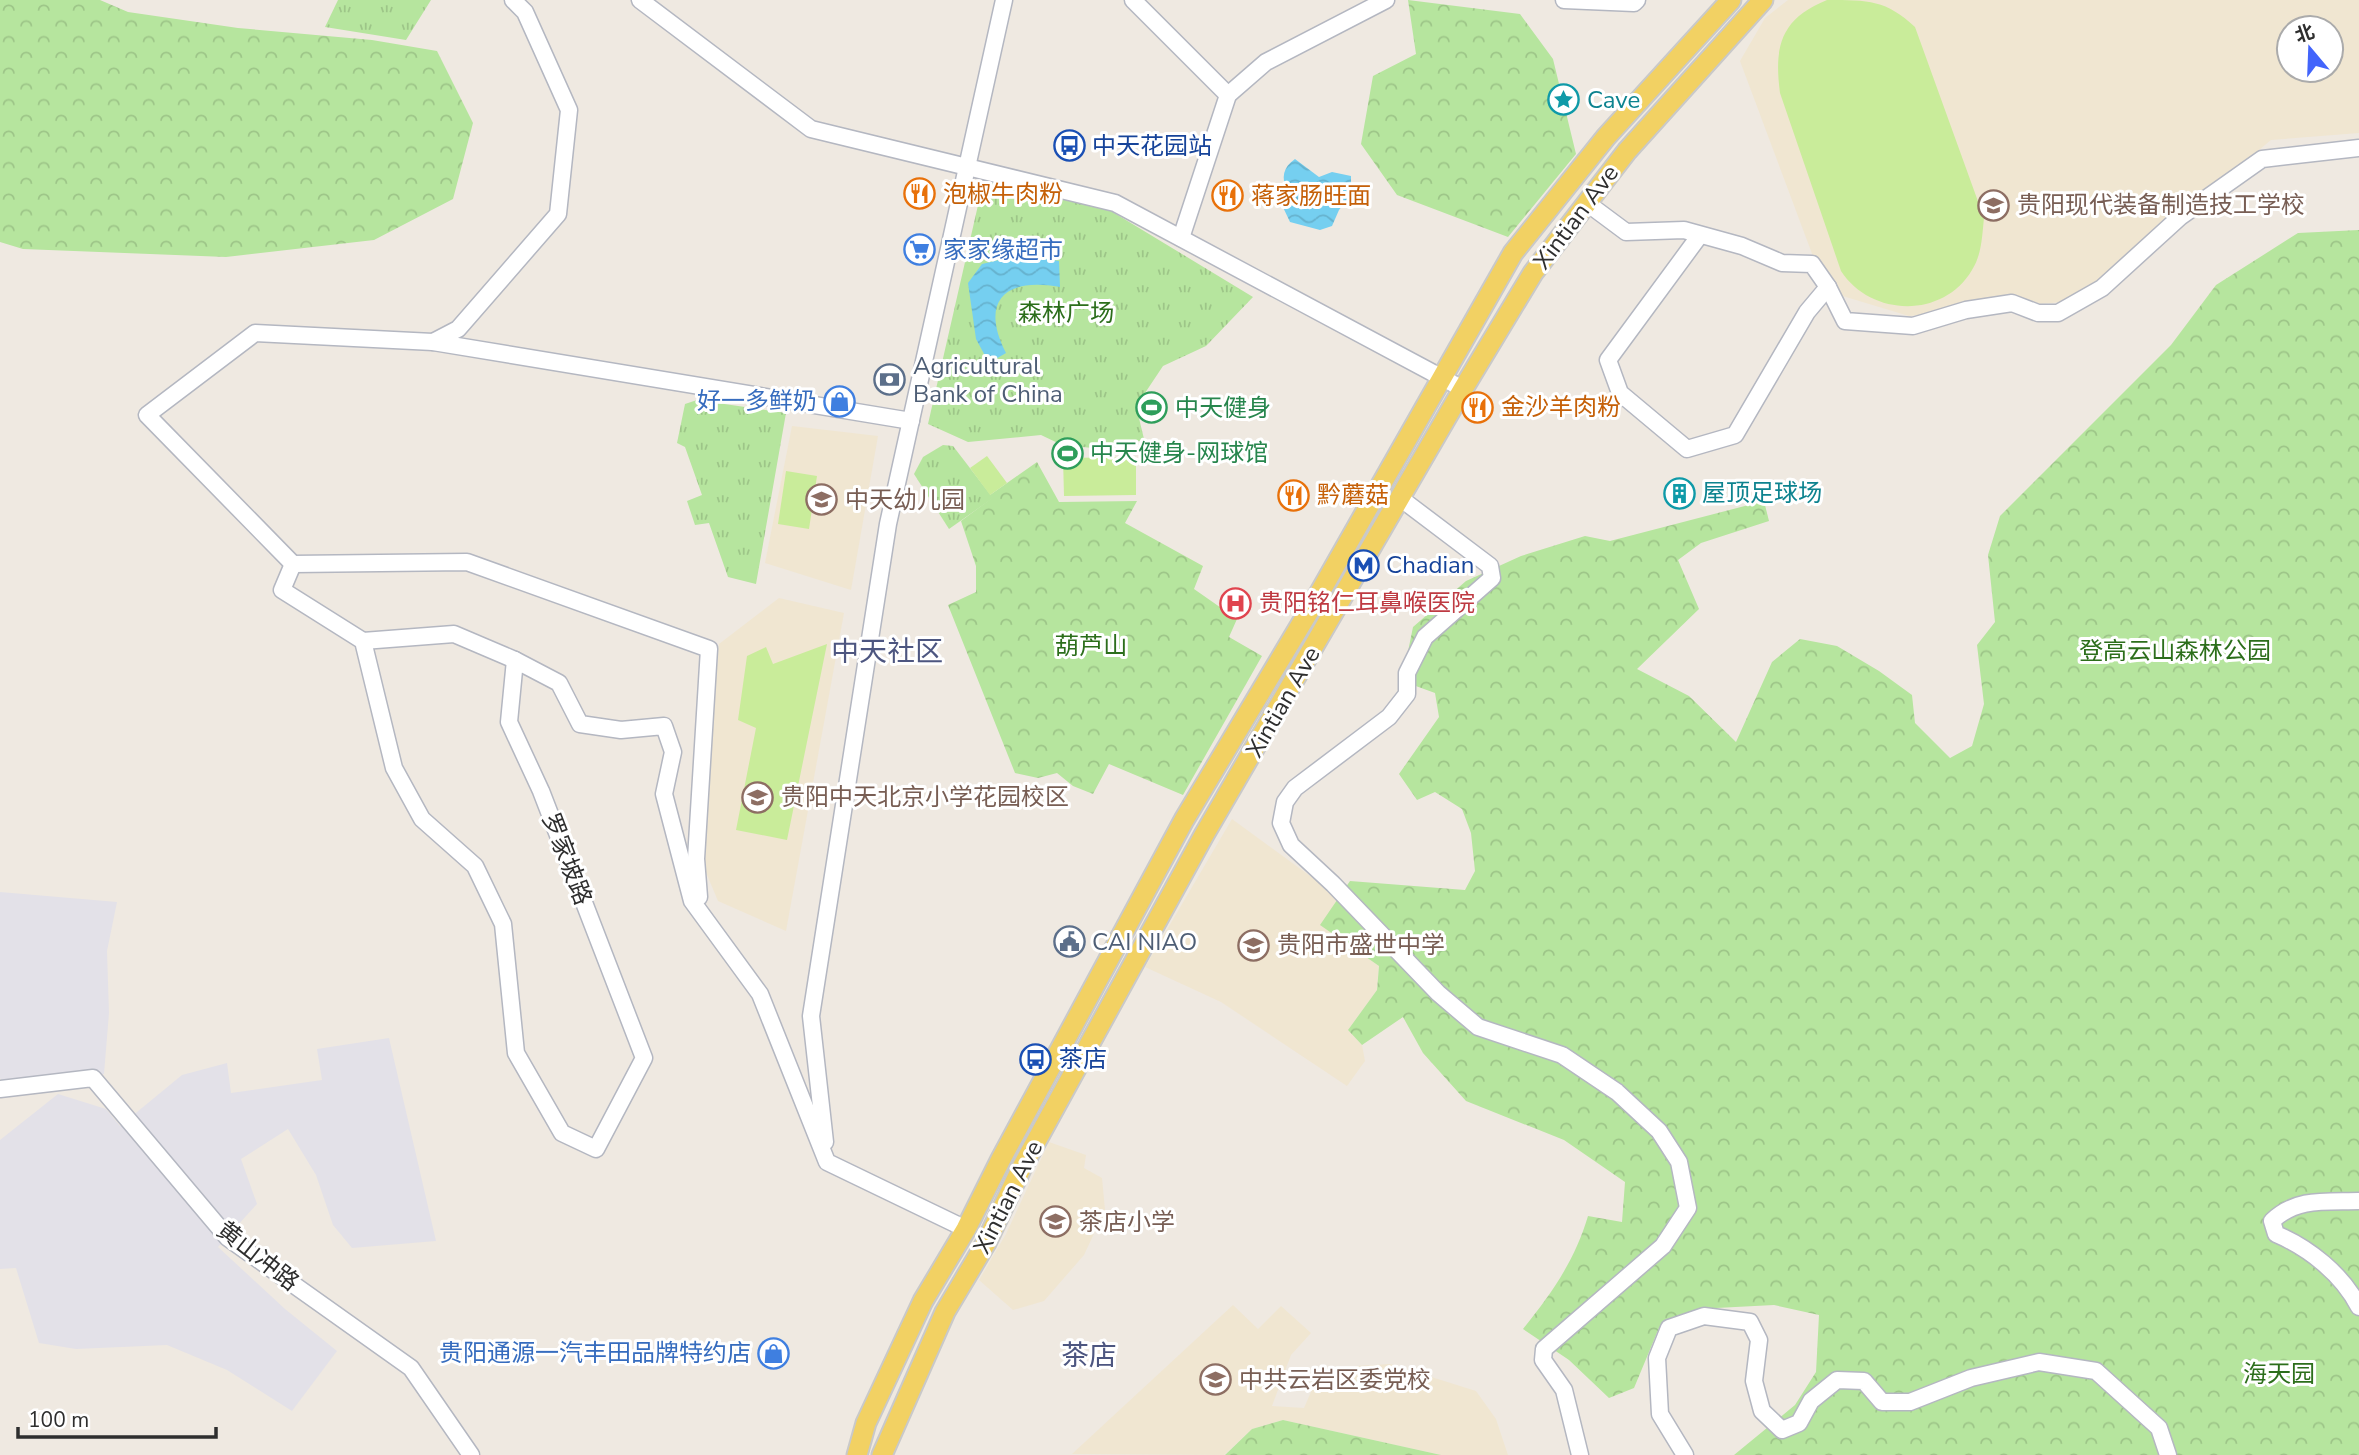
<svg xmlns="http://www.w3.org/2000/svg" width="2359" height="1455" font-family="'Nunito Sans','Noto Sans SC',sans-serif">
  <defs>
    <pattern id="grass-tufts" width="24" height="20" patternUnits="userSpaceOnUse" patternTransform="scale(1.75)"><rect width="24" height="20" fill="#b6e59e"/><path d="M3 7l-1-3M5 7V3M7 7l1-3M15 17l-1-3M17 17v-4M19 17l1-3" fill="none" stroke="#9dc588"/></pattern>
    <pattern id="forest-crowns" width="20" height="18" patternUnits="userSpaceOnUse" patternTransform="scale(1.75)"><rect width="20" height="18" fill="#b6e59e"/><path d="M2 6a3 3 0 1 1 6 0M12 15a3 3 0 1 1 6 0" fill="none" stroke="#9dc588"/></pattern>
    <pattern id="water-waves" width="16" height="10" patternUnits="userSpaceOnUse" patternTransform="scale(1.75)"><rect width="16" height="10" fill="#75cff0"/><path d="M0 5q4-4 8 0t8 0" fill="none" stroke="#66b2ce"/></pattern>
  </defs>
  <rect width="100%" height="100%" fill="#efe9e1"/>
  <g fill="#e3e1e8">
    <path d="M0,892L117,902L107,951L109,1013L104,1074L2,1081L0,1078Z"/>
    <path d="M389,1038L436,1241L352,1248L333,1225L316,1175L288,1129L241,1159L257,1204L218,1247L285,1309L337,1351L292,1411L227,1370L167,1345L76,1349L39,1343L16,1268L0,1269V1140L58,1094L106,1109L120,1126L182,1075L227,1063L231,1093L322,1080L317,1049Z"/>
  </g>
  <g fill="#f0e6d1" fill-rule="evenodd">
    <path d="M1788,0H2359V133L2271,140L2115,270L2061,302L1909,316L1826,291L1740,61L1765,18ZM2289,28H2331V70H2289Z"/>
    <path d="M792,426L878,436L851,590L765,563Z"/>
    <path d="M779,598L844,613L786,931L718,901L700,858L719,644Z"/>
    <path d="M1232,819L1339,897L1321,925L1379,966L1377,990L1348,1030L1362,1045L1365,1061L1347,1086L1221,1002L1145,967Z"/>
    <path d="M1049,1142L1086,1155L1084,1168L1102,1178L1105,1210L1084,1255L1044,1301L1013,1310L979,1280L1006,1234Z"/>
    <path d="M1233,1305L1258,1329L1281,1306L1311,1333L1291,1355L1272,1406L1304,1408L1317,1378L1336,1385L1356,1366L1390,1364L1476,1391L1496,1419L1508,1455H1441L1283,1420L1252,1429L1224,1455L1072,1454Z"/>
  </g>
  <g fill="url(#grass-tufts)">
    <path d="M338,0H431L406,40L325,27Z"/>
    <path d="M984,179L1111,211L1253,297L1206,346L1163,366L1145,393L1138,414L1144,439L1125,447L1103,449L1062,445L1041,435L968,442L928,424Z"/>
    <path d="M697,400L786,413L756,584L728,577L709,523L695,525L687,501L702,495L685,447L677,443L685,404Z"/>
    <path d="M943,445L953,446L993,498L949,529L914,474L923,457Z"/>
  </g>
  <g fill="url(#forest-crowns)">
    <path d="M0,0H100L128,12L238,28L372,40L437,51L473,123L453,199L374,240L226,257L23,249L0,242Z"/>
    <path d="M1408,0L1520,14L1553,59L1576,154L1508,237L1397,195L1361,144L1373,76L1416,54Z"/>
    <path d="M2359,230V1455H1734L1795,1405L1816,1372L1819,1315L1774,1305L1697,1309L1659,1328L1634,1388L1609,1398L1569,1360L1523,1329C1552,1293 1575,1260 1588,1216L1622,1222L1625,1182L1564,1140L1466,1101L1423,1053L1403,1017L1362,1045L1348,1030L1377,990L1379,966L1320,925L1350,881L1465,890L1475,871L1471,833L1462,809L1435,792L1417,800L1399,774L1439,717L1435,693L1402,681L1413,627L1466,581L1521,556L1585,536L1610,541L1764,501L1769,521L1701,543L1678,560L1699,609L1637,669L1689,696L1736,742L1772,662L1800,639L1837,646L1879,671L1912,695L1915,723L1950,758L1972,746L1984,704L1977,645L1995,622L1988,555L2000,516L2171,345L2216,285L2298,233Z"/>
    <path d="M1037,462L1059,502L1137,501L1125,523L1203,566L1194,589L1237,619L1229,637L1262,656L1183,795L1109,764L1093,794L1073,786L1057,773L1038,778L1015,773L948,605L976,592V566L961,521L992,498L990,495Z"/>
    <path d="M1283,1420L1441,1455H1225L1252,1429Z"/>
  </g>
  <g fill="#c9ec9a">
    <path d="M1827,0C1869,0 1886,0 1915,27L1984,218C1982,236 1982,254 1972,270C1943,319 1871,317 1841,271L1780,93C1774,47 1780,19 1827,0Z"/>
    <path d="M987,456L1007,483L990,495L970,468Z"/>
    <path d="M1136,457V495L1064,496L1063,458Z"/>
    <path d="M786,471L817,476L809,529L778,524Z"/>
    <path d="M827,644L787,840L736,830L756,728L738,720L747,656L766,647L773,664Z"/>
  </g>
  <g fill="url(#water-waves)">
    <path d="M1295,159L1319,177L1332,172L1351,176V195L1339,210L1332,226L1320,230L1290,222L1281,203L1287,190C1281,178 1283,167 1295,159Z"/>
    <path d="M1020,255L1059,261L1060,287C1006,277 979,300 1006,353L989,363L976,339L968,283L982,264Z"/>
  </g>
  <g fill="none" stroke-linecap="round" stroke-linejoin="round">
    <defs>
      <g id="minor">
        <path d="M513,0L525,12L569,110L558,214L458,329L433,342L255,333L147,415L293,564L467,562L709,649L696,859L699,897"/>
        <path d="M640,0L811,129L1115,203L1463,389"/>
        <path d="M1133,0L1228,95L1181,238"/>
        <path d="M1564,0L1634,3L1637,0"/>
        <path d="M1228,95L1266,62L1386,0"/>
        <path d="M1587,203L1626,232L1684,230L1742,246L1782,263L1812,264L1828,287L1845,321L1913,326L1966,310L2012,303L2038,313H2058L2102,288L2180,217L2262,159L2359,148"/>
        <path d="M1700,235L1608,360L1620,393L1687,449L1735,435L1807,312L1828,287"/>
        <path d="M433,342L911,421"/>
        <path d="M1400,498L1490,566L1492,578L1425,637L1407,673V694L1389,717L1295,788L1285,802L1281,823L1291,845L1333,884L1438,993L1478,1027L1562,1055L1617,1092L1659,1131L1679,1162L1688,1208L1663,1246L1544,1349L1543,1360L1564,1390L1580,1455"/>
        <path d="M293,564L282,590L363,641L394,768L422,819L475,866L503,924L516,1053L562,1133L596,1149L644,1058L541,791L509,722L515,660L559,683L580,724L621,730L664,726L673,752L664,794L692,901L760,994L827,1162L966,1229"/>
        <path d="M363,641L454,634L515,660"/>
        <path d="M0,1089L93,1078L228,1238L411,1368L471,1455"/>
        <path d="M825,1142L811,1016L888,524L1004,0"/>
        <path d="M2359,1201C2327,1202 2297,1197 2272,1221L2276,1234C2309,1248 2342,1274 2359,1307"/>
        <path d="M1685,1455L1660,1414L1657,1358L1669,1328L1704,1316L1750,1322L1759,1340L1754,1381L1762,1411L1782,1430L1799,1423L1811,1401L1837,1380L1864,1381L1882,1402H1910L1971,1378L2039,1362L2096,1371L2159,1428L2168,1455"/>
      </g>
      <g id="major">
        <path d="M857,1455L866,1423L923,1301L966,1229L1001,1159L1184,820L1315,601L1513,253L1606,137L1731,0"/>
        <path d="M882,1455L945,1312L986,1243L1021,1169L1204,835L1463,389L1533,273L1627,151L1763,0"/>
      </g>
    </defs>
    <use href="#minor" stroke="#b4b7c1" stroke-width="19"/>
    <use href="#major" stroke="#c9c9c9" stroke-width="23"/>
    <use href="#minor" stroke="#fff" stroke-width="16"/>
    <use href="#major" stroke="#f2d163" stroke-width="19"/>
  </g>
  <defs>
    <symbol id="sight-ring" viewBox="-11 -11 22 22"><circle r="9.5" fill="#fff" stroke="#0f9aa8" stroke-width="1.5"/><path d="M0-6L1.8-2.2L6-1.7L2.9 1.2L3.7 5.4L0 3.3L-3.7 5.4L-2.9 1.2L-6-1.7L-1.8-2.2Z" fill="#0f9aa8"/></symbol>
    <symbol id="bus-ring" viewBox="-11 -11 22 22"><circle r="9.5" fill="#fff" stroke="#1a4fb4" stroke-width="1.5"/><path d="M-5-6H5V4H4V6H2V4H-2V6H-4V4H-5ZM-3.5-4V0h7V-4ZM-3.5 1.2v1.5H-2V1.2ZM2 1.2v1.5H3.5V1.2Z" fill="#1a4fb4"/></symbol>
    <symbol id="restaurant-ring" viewBox="-11 -11 22 22"><circle r="9.5" fill="#fff" stroke="#e8710a" stroke-width="1.5"/><path d="M-5-6h1v4h1v-4h1v4h1v-4h1v5L-1.5 .5V6h-2V.5L-5-1ZM5-6V6H3V1.5H1.5Q1.5-4 5-6Z" fill="#e8710a"/></symbol>
    <symbol id="school-ring" viewBox="-11 -11 22 22"><circle r="9.5" fill="#fff" stroke="#8d6e63" stroke-width="1.5"/><path d="M0-5L7-2L0 1L-7-2ZM-4 1L0 2.5L4 1V4Q0 6-4 4Z" fill="#8d6e63"/></symbol>
    <symbol id="supermarket-ring" viewBox="-11 -11 22 22"><circle r="9.5" fill="#fff" stroke="#3f7fe0" stroke-width="1.5"/><path d="M-6-5.5h2.5l.6 2H6L4.5 2H-2.5L-4.4-4H-6ZM-1.5 3.2a1.3 1.3 0 1 0 .1 0ZM3 3.2a1.3 1.3 0 1 0 .1 0Z" fill="#3f7fe0"/></symbol>
    <symbol id="bank-ring" viewBox="-11 -11 22 22"><circle r="9.5" fill="#fff" stroke="#5c6f8a" stroke-width="1.5"/><path d="M-6-4H6V4H-6ZM0-2.3a2.3 2.3 0 1 0 0 4.6a2.3 2.3 0 1 0 0-4.6Z" fill="#5c6f8a"/></symbol>
    <symbol id="shop-ring" viewBox="-11 -11 22 22"><circle r="9.5" fill="#fff" stroke="#3f7fe0" stroke-width="1.5"/><path d="M-5-2.5h2.3a2.7 3.5 0 0 1 5.4 0H5L5.5 6h-11ZM-1.5-2.5h3a1.5 2.3 0 0 0-3 0Z" fill="#3f7fe0"/></symbol>
    <symbol id="stadium-ring" viewBox="-11 -11 22 22"><circle r="9.5" fill="#fff" stroke="#2e9e5b" stroke-width="1.5"/><path d="M0-5a6.5 5 0 1 0 0 10a6.5 5 0 1 0 0-10ZM-3.5-1.8h7v3.6h-7Z" fill="#2e9e5b"/></symbol>
    <symbol id="building-ring" viewBox="-11 -11 22 22"><circle r="9.5" fill="#fff" stroke="#0f9aa8" stroke-width="1.5"/><path d="M-4-6H4V6H1V3H-1V6H-4ZM-2.5-4.3h1.7v1.8h-1.7ZM.8-4.3h1.7v1.8H.8ZM-2.5-1h1.7V.8h-1.7ZM.8-1h1.7V.8H.8Z" fill="#0f9aa8"/></symbol>
    <symbol id="metro-ring" viewBox="-11 -11 22 22"><circle r="9.5" fill="#fff" stroke="#1a4fb4" stroke-width="1.5"/><path d="M-5.5 5V-5H-3L0 0L3-5H5.5V5H3V-.5L0 4L-3-.5V5Z" fill="#1a4fb4"/></symbol>
    <symbol id="hospital-ring" viewBox="-11 -11 22 22"><circle r="9.5" fill="#fff" stroke="#e0444e" stroke-width="1.5"/><path d="M-5-5h3v3.5h4V-5h3V5h-3V1.5h-4V5h-3Z" fill="#e0444e"/></symbol>
    <symbol id="civic-ring" viewBox="-11 -11 22 22"><circle r="9.5" fill="#fff" stroke="#5c6f8a" stroke-width="1.5"/><path d="M-.6-6.5H3V-4.5H.6V-3L4-1V1h2V6H-6V1h2V-1L-.6-3ZM-1.2 2.5V6h2.4V2.5Z" fill="#5c6f8a"/></symbol>
  </defs>
  <g fill-rule="evenodd">
    <use href="#sight-ring" x="1546" y="82" width="35" height="35"/>
    <use href="#bus-ring" x="1052" y="128" width="35" height="35"/>
    <use href="#restaurant-ring" x="902" y="176" width="35" height="35"/>
    <use href="#restaurant-ring" x="1210" y="178" width="35" height="35"/>
    <use href="#school-ring" x="1976" y="188" width="35" height="35"/>
    <use href="#supermarket-ring" x="902" y="232" width="35" height="35"/>
    <use href="#bank-ring" x="872" y="362" width="35" height="35"/>
    <use href="#shop-ring" x="822" y="384" width="35" height="35"/>
    <use href="#restaurant-ring" x="1460" y="390" width="35" height="35"/>
    <use href="#stadium-ring" x="1134" y="390" width="35" height="35"/>
    <use href="#stadium-ring" x="1050" y="436" width="35" height="35"/>
    <use href="#building-ring" x="1662" y="476" width="35" height="35"/>
    <use href="#restaurant-ring" x="1276" y="478" width="35" height="35"/>
    <use href="#school-ring" x="804" y="482" width="35" height="35"/>
    <use href="#metro-ring" x="1346" y="548" width="35" height="35"/>
    <use href="#hospital-ring" x="1218" y="586" width="35" height="35"/>
    <use href="#school-ring" x="740" y="780" width="35" height="35"/>
    <use href="#civic-ring" x="1052" y="924" width="35" height="35"/>
    <use href="#school-ring" x="1236" y="928" width="35" height="35"/>
    <use href="#bus-ring" x="1018" y="1042" width="35" height="35"/>
    <use href="#school-ring" x="1038" y="1204" width="35" height="35"/>
    <use href="#shop-ring" x="756" y="1336" width="35" height="35"/>
    <use href="#school-ring" x="1198" y="1362" width="35" height="35"/>
  </g>
  <g text-anchor="middle" stroke-width="6" stroke-linejoin="round" paint-order="stroke">
    <g font-size="24" fill="#0d838f" stroke="#fff" text-anchor="start">
      <text x="1587" y="108">Cave</text>
      <text x="1702" y="501">屋顶足球场</text>
    </g>
    <g font-size="24" fill="#164399" stroke="#fff" text-anchor="start">
      <text x="1092" y="154">中天花园站</text>
      <text x="1386" y="573">Chadian</text>
      <text x="1059" y="1067">茶店</text>
    </g>
    <g font-size="24" fill="#c56008" stroke="#fff" text-anchor="start">
      <text x="943" y="202">泡椒牛肉粉</text>
      <text x="1251" y="204">蒋家肠旺面</text>
      <text x="1501" y="415">金沙羊肉粉</text>
      <text x="1317" y="503">黔蘑菇</text>
    </g>
    <g font-size="24" fill="#785e54" stroke="#fff" text-anchor="start">
      <text x="2017" y="213">贵阳现代装备制造技工学校</text>
      <text x="845" y="508">中天幼儿园</text>
      <text x="781" y="805">贵阳中天北京小学花园校区</text>
      <text x="1277" y="953">贵阳市盛世中学</text>
      <text x="1079" y="1230">茶店小学</text>
      <text x="1239" y="1388">中共云岩区委党校</text>
    </g>
    <g font-size="24" fill="#2e2e2e" stroke="#fff">
      <text transform="translate(1576 217) rotate(-53)" y="8">Xintian Ave</text>
      <text transform="translate(1283 702) rotate(-60)" y="8">Xintian Ave</text>
      <text transform="translate(567 859) rotate(69)" y="8">罗家坡路</text>
      <text transform="translate(1008 1197) rotate(-63)" y="8">Xintian Ave</text>
      <text transform="translate(258 1256) rotate(38)" y="8">黄山冲路</text>
    </g>
    <g font-size="24" fill="#366cbe" stroke="#fff" text-anchor="end">
      <text x="943" y="258" text-anchor="start">家家缘超市</text>
      <text x="817" y="409">好一多鲜奶</text>
      <text x="751" y="1361">贵阳通源一汽丰田品牌特约店</text>
    </g>
    <g font-size="24" fill="#2c6e1b" stroke="#fff">
      <text x="1066" y="321">森林广场</text>
      <text x="1091" y="654">葫芦山</text>
      <text x="2175" y="659">登高云山森林公园</text>
      <text x="2279" y="1382">海天园</text>
    </g>
    <g font-size="24" fill="#4e5e75" stroke="#fff" text-anchor="start">
      <text x="913" y="374">Agricultural<tspan x="913" dy="28">Bank of China</tspan></text>
      <text x="1092" y="950">CAI NIAO</text>
    </g>
    <g font-size="24" fill="#27864d" stroke="#fff" text-anchor="start">
      <text x="1175" y="416">中天健身</text>
      <text x="1090" y="461">中天健身-网球馆</text>
    </g>
    <g font-size="24" fill="#be3a42" stroke="#fff" text-anchor="start">
      <text x="1259" y="611">贵阳铭仁耳鼻喉医院</text>
    </g>
    <g font-size="28" fill="#4d5680" stroke="#fff">
      <text x="887" y="661">中天社区</text>
      <text x="1089" y="1365">茶店</text>
    </g>
  </g>
  <g transform="translate(2310 49) rotate(341)"><circle r="33" fill="#ffffff" stroke="#ababab" stroke-width="2"/>
  <path d="M0-5L12 26L0 18L-12 26Z" fill="#4264fb"/>
  <text y="-10" font-size="19" font-weight="bold" text-anchor="middle" fill="#2e2e2e">北</text>
  </g>
  <path d="M18 1427v10h198v-10" fill="none" stroke="#2e2e2e" stroke-width="3.5"/>
  <text x="28" y="1427" font-size="21" fill="#2e2e2e" stroke="#ffffff" stroke-width="5" paint-order="stroke">100 m</text>
</svg>
